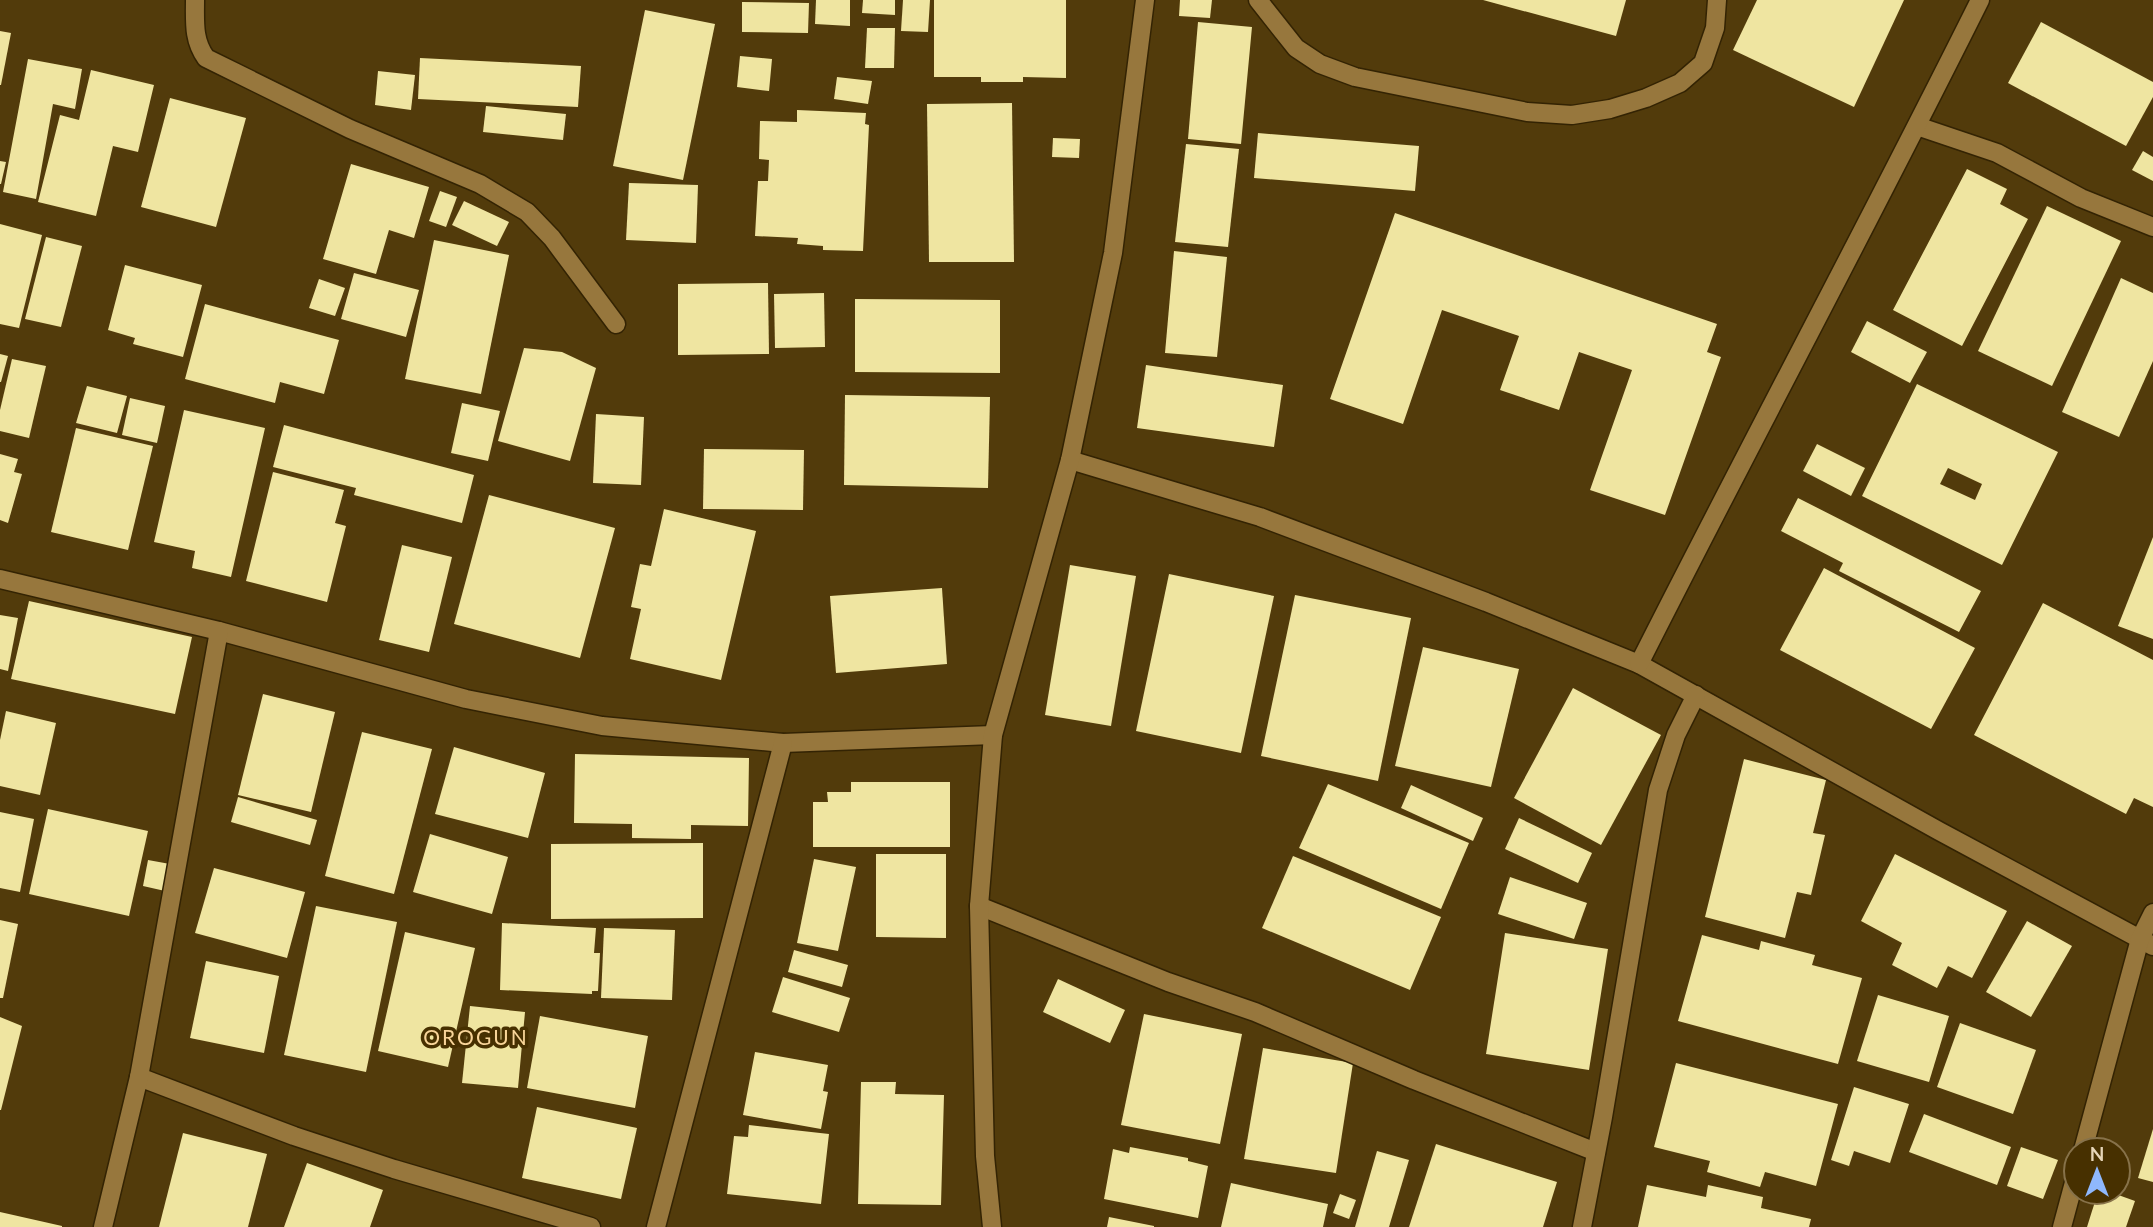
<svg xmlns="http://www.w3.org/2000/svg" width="2153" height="1227" font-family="Lato,sans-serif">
  <rect width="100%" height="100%" fill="#523b0b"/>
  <g fill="#efe5a1" fill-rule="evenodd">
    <path d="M816,0H850V26L815,24Z"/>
    <path d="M863,0H895V15L862,13Z"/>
    <path d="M903,0H930L928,32L901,31Z"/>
    <path d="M934,0H1066V78L1023,77V82H981V77H934Z"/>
    <path d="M1180,0H1212L1210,18L1179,16Z"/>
    <path d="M1483,0H1626L1616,36Z"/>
    <path d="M1757,0H1904L1854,107L1733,50Z"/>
    <path d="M742,2L809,3L808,33L742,32Z"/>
    <path d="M645,10L715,24L683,180L613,166Z"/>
    <path d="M1198,22L1252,27L1241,144L1188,139Z"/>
    <path d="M2041,22L2153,82V97L2126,146L2008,83Z"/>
    <path d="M867,28H895L894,68H865Z"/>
    <path d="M0,31L11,33L1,85H0Z"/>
    <path d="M740,56L772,59L769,91L737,87Z"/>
    <path d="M420,58L581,66L578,107L418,99Z"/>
    <path d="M28,59L82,69L75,109L53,104L36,199L3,192Z"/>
    <path d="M91,70L154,85L138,152L113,146L96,216L38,202L60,115L79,120Z"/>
    <path d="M378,71L415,75L411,110L375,105Z"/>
    <path d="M837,77L872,81L868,104L834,99Z"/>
    <path d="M170,98L246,118L216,227L141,207Z"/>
    <path d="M1012,103L1014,262H929L927,104Z"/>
    <path d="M486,106L566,114L563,140L483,132Z"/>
    <path d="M797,110L866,113L865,124L869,125L863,251L823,250V246L797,244L798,238L755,236L758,181H768L769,160L759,159L760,121L797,122Z"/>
    <path d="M1258,133L1419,146L1415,191L1254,178Z"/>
    <path d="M1053,138L1080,139L1079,158L1052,157Z"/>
    <path d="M1186,144L1239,149L1228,247L1175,242Z"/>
    <path d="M2143,151L2153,157V181L2132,170Z"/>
    <path d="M0,161L6,162L1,184H0Z"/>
    <path d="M351,164L429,187L414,238L389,230L376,274L323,259Z"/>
    <path d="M1967,169L2007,189L2000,204L2028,219L1962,346L1893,310Z"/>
    <path d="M629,183L698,185L696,243L626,240Z"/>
    <path d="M440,191L457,197L446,227L429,221Z"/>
    <path d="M464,201L509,222L497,246L452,225Z"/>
    <path d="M2047,206L2121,241L2052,386L1978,351Z"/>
    <path d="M1395,213L1717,324L1707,352L1721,357L1665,515L1590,490L1632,370L1579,352L1559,410L1500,390L1519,336L1442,310L1403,424L1330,399Z"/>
    <path d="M0,224L42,235L19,328L0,324Z"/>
    <path d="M46,237L82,246L61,327L25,319Z"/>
    <path d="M434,240L509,255L481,394L405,379Z"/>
    <path d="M1174,251L1227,257L1217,357L1165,353Z"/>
    <path d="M125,265L202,285L183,357L133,344L135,338L108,330Z"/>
    <path d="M354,273L419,290L406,337L341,319Z"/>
    <path d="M2121,278L2153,293V361L2119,437L2062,412Z"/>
    <path d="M319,279L345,288L335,316L309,308Z"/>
    <path d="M768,283L769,354L678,355V284Z"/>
    <path d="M824,293L825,347L775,348L774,294Z"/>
    <path d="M855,299L1000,300V373L855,372Z"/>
    <path d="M205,304L339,340L324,394L280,382L275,403L185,379Z"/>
    <path d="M1867,321L1927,352L1910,383L1851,352Z"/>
    <path d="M524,348L562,352L596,368L570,461L498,441Z"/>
    <path d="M0,354L8,356L1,382H0Z"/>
    <path d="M12,359L46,366L29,438L0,431V410Z"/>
    <path d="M1146,365L1283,385L1274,447L1137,428Z"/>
    <path d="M1917,384L2058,452L2002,565L1862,496ZM1948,468L1982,484L1975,500L1940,484Z"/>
    <path d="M87,386L127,396L117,433L76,423Z"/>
    <path d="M845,395L990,397L988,488L844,485Z"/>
    <path d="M130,398L165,406L157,443L122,435Z"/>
    <path d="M462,403L500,411L488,461L451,453Z"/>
    <path d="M184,410L265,428L231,577L192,568L195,551L154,542Z"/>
    <path d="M596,414L644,417L641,485L593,483Z"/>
    <path d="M284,425L474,475L462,523L354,495L356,488L273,467Z"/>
    <path d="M76,428L153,446L128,550L51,532Z"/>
    <path d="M1817,444L1865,468L1851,496L1803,471Z"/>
    <path d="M704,449L804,450L803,510L703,509Z"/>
    <path d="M0,454L18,459L14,472L22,474L8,523L0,520Z"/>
    <path d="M273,472L344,490L335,523L346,526L327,602L246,581Z"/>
    <path d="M489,495L615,528L580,658L454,624Z"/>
    <path d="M1798,498L1981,591L1959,632L1839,571L1843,563L1781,531Z"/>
    <path d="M664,509L756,531L721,680L630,659L641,609L631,607L640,564L651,566Z"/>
    <path d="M2153,537V639L2118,626Z"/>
    <path d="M402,545L452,557L429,652L379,640Z"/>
    <path d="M1070,565L1136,576L1111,726L1045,715Z"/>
    <path d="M1824,568L1975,648L1931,729L1780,650Z"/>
    <path d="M1169,574L1274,596L1241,753L1136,731Z"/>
    <path d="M942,588L947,664L836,673L830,596Z"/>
    <path d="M1295,595L1411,618L1378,781L1261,756Z"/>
    <path d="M29,601L192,637L175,714L11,679Z"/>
    <path d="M2043,603L2153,660V807L2134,798L2126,814L1974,735Z"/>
    <path d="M0,615L18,618L8,671L0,669Z"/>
    <path d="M1423,647L1519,669L1491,787L1395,766Z"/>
    <path d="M1573,688L1661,735L1601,845L1514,798Z"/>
    <path d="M263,694L335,712L311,812L238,795Z"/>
    <path d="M6,711L56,723L40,795L0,786V740Z"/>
    <path d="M362,732L432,749L394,894L325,876Z"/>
    <path d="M454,747L545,773L528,838L435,814Z"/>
    <path d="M575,754L749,758L748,826L691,825V839L632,838V824L574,823Z"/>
    <path d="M1744,759L1826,780L1813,833L1825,835L1811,895L1797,892L1785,938L1705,917Z"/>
    <path d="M851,782H950V847H813V802H828L827,792H851Z"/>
    <path d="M1328,784L1469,843L1441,909L1299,848Z"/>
    <path d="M1411,785L1483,818L1473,841L1401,808Z"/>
    <path d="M238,797L317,820L310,845L231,822Z"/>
    <path d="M48,809L148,831L129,916L29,894Z"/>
    <path d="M0,812L34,819L20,892L0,888Z"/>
    <path d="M1519,818L1592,853L1578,883L1505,849Z"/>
    <path d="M430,834L508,857L492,914L413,892Z"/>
    <path d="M703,843V918L551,919V844Z"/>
    <path d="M876,854H946V938L876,937Z"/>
    <path d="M1895,854L2007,911L1972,978L1948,966L1937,988L1892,965L1902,943L1861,921Z"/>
    <path d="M1293,856L1441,917L1410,990L1262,928Z"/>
    <path d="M814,859L856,867L838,951L797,943Z"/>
    <path d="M148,860L170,864L165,891L143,886Z"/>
    <path d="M214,868L305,892L287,958L195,933Z"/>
    <path d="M1510,877L1587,903L1574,939L1498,914Z"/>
    <path d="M316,906L397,922L366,1072L284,1055Z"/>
    <path d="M0,920L18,924L3,998H0Z"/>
    <path d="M2027,921L2072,946L2031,1017L1986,992Z"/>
    <path d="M502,923L596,928L594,953H600L598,991H592V994L500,990Z"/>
    <path d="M604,928L675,930L672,1000L601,998Z"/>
    <path d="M405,932L475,948L448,1067L378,1051Z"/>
    <path d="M1505,933L1608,949L1589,1070L1486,1054Z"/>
    <path d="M1702,935L1759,950L1761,941L1815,955L1812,965L1862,978L1838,1064L1678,1021Z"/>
    <path d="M794,950L848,965L842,987L788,972Z"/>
    <path d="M206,961L279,976L264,1053L190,1038Z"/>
    <path d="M783,977L850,998L839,1032L772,1012Z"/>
    <path d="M1058,979L1125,1010L1110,1043L1043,1012Z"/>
    <path d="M1878,995L1949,1016L1929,1082L1857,1061Z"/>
    <path d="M470,1006L525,1012L518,1088L462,1083Z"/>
    <path d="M1144,1014L1242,1034L1220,1144L1121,1125Z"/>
    <path d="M540,1016L648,1036L635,1108L527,1088Z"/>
    <path d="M0,1017L22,1026L1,1110H0Z"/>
    <path d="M1960,1023L2036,1050L2013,1114L1937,1087Z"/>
    <path d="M1263,1048L1353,1063L1336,1173L1244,1159Z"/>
    <path d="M755,1052L828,1065L823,1091L828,1092L821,1129L743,1115Z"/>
    <path d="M1676,1063L1838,1104L1816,1186L1765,1172L1760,1187L1707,1172L1710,1161L1654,1147Z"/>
    <path d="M861,1082H896L895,1094L944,1095L941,1205L858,1204Z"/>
    <path d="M1854,1087L1909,1104L1890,1163L1854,1151L1849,1166L1831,1160Z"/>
    <path d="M537,1107L637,1128L621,1199L522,1178Z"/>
    <path d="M1924,1114L2011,1147L1997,1185L1909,1152Z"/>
    <path d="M749,1125L829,1134L821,1204L727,1194L734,1136L748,1137Z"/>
    <path d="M2153,1129V1182L2138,1178Z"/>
    <path d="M183,1133L267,1154L248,1227H159Z"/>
    <path d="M1436,1144L1557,1182L1543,1227H1409Z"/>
    <path d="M1130,1147L1188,1158V1161L1208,1166L1198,1218L1104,1199L1113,1149L1129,1153Z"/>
    <path d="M2021,1147L2058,1160L2043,1199L2007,1186Z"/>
    <path d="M1377,1151L1409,1160L1389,1227H1355Z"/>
    <path d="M307,1163L383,1190L370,1227H284Z"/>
    <path d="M1231,1183L1328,1204L1323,1227H1221Z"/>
    <path d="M1647,1185L1706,1197L1708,1185L1763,1197L1761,1208L1811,1219L1809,1227H1638Z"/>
    <path d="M2098,1192H2110L2135,1201L2126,1227H2087Z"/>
    <path d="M1340,1194L1356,1200L1349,1219L1333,1213Z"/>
    <path d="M0,1212L62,1226V1227H0Z"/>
    <path d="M1109,1217L1154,1226V1227H1107Z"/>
  </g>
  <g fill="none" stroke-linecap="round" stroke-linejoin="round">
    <defs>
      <g id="minor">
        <path d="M195,0C195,22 193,40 206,58L350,129L480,184L527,212L552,238L616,324"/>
        <path d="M1258,0L1296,48L1320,64L1355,77L1527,112L1572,115L1610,109L1646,98L1680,83L1703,63L1715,28L1717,0"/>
        <path d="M1917,126L1997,153L2081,198L2153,227"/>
        <path d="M1070,460L1260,517L1486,602L1639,664L1939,831L2153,946"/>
        <path d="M0,579L219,631L466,699L602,726L783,743L993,735"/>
        <path d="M1639,664C1751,442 1869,223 1980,0"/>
        <path d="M979,906L1168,982L1255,1012L1414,1080L1596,1152"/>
        <path d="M139,1077L294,1136L394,1169L591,1227"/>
        <path d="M2083,1150L2140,939L2153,913"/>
        <path d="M103,1227L139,1077L219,631"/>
        <path d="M656,1227L783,743"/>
        <path d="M992,1227L985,1156L979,906L993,735L1070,460L1113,253L1145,0"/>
        <path d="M1582,1227L1603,1117L1658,790L1676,735L1696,695"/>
        <path d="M2062,1227L2076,1175"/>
      </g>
    </defs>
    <use href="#minor" stroke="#332303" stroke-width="21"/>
    <use href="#minor" stroke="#97773d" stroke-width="18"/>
  </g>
  <g text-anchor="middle" stroke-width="7" stroke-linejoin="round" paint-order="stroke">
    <g font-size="21" letter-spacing="2" fill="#f8d498" stroke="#473000">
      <text x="476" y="1045">OROGUN</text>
    </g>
  </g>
  <g transform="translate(2097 1171)"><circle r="33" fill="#473000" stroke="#87724a" stroke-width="2"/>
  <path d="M0-5L12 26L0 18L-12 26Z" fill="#8fb8fd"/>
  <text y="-10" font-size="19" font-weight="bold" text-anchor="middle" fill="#e6d5b8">N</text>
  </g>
</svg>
